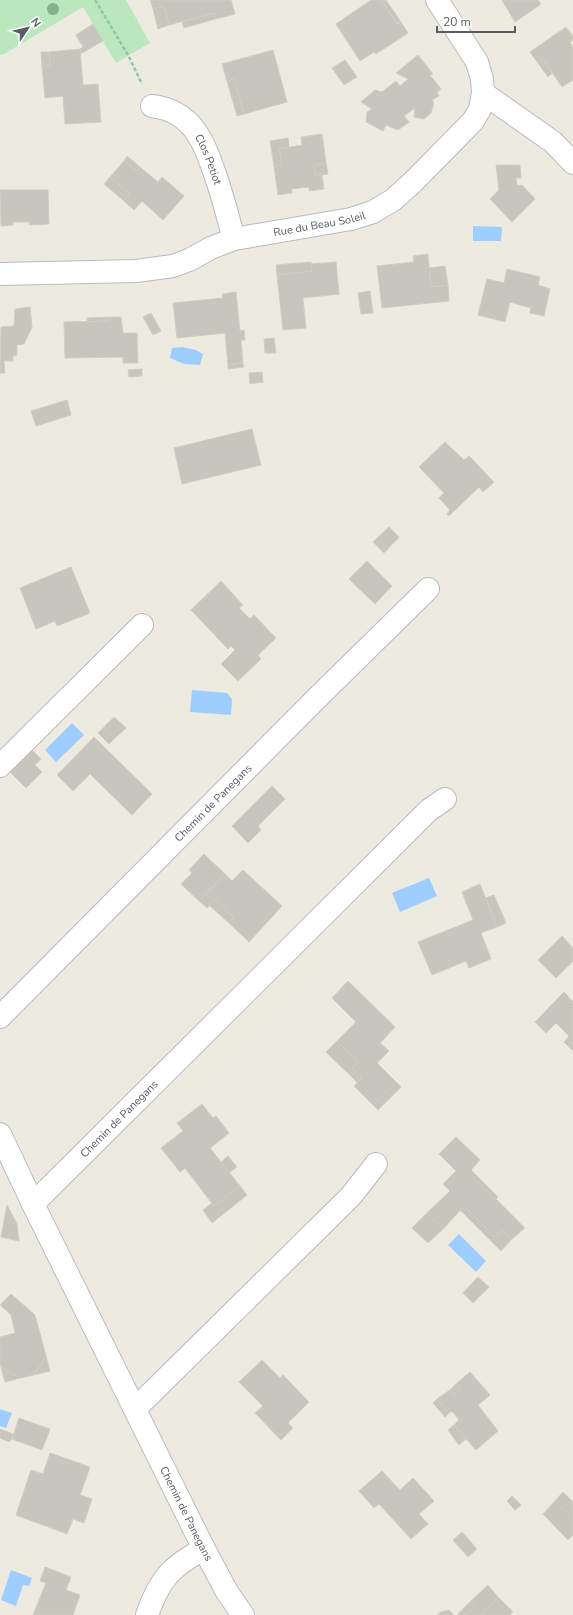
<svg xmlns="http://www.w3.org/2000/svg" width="573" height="1615" font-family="'Nunito Sans',sans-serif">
  <rect width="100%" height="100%" fill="#edebe0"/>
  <path fill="#bae7be" d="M0,0H126L150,43L116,63L83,7L4,54L0,55Z"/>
  <g fill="#9ecdff">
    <path d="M473,226L502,227L501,241H473Z"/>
    <path d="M182,347L196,350L203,354L200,365L184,364L170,358L172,348Z"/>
    <path d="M192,690L227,693L232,699L231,715L190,712Z"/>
    <path d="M72,723L84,735L56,762L45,750Z"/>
    <path d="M429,878L437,896L400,912L392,893Z"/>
    <path d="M459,1234L486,1261L476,1272L448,1245Z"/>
    <path d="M0,1409L12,1413L6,1428L0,1426Z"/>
    <path d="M11,1570L32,1578L29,1586L23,1585L16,1606L1,1600Z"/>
  </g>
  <g fill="#c8c5bd" stroke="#d2cebe">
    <path d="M150,0H231L235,14L215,19L214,13L169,25L164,6L153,9Z"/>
    <path d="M371,0H381L397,24L401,22L408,33L376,54L374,52L360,61L336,24Z"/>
    <path d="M381,0H386L401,22L397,24Z"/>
    <path d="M502,0H538L541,4L515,22Z"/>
    <path d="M164,6L169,25L158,29L153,9Z"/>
    <path d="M214,13L215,19L184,28L182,22Z"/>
    <path d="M93,24L103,41L80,54V49L83,47L76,35Z"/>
    <path d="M566,27L573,36V40L570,42L573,47V80L562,87L543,59L538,63L530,52Z"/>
    <path d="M80,49L83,85L98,84L101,122L65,124L63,96L45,98L42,66L50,65L49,52Z"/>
    <path d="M273,50L287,102L244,114L234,79L227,81L222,64Z"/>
    <path d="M41,52H49L50,65L42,66Z"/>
    <path d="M418,55L433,74L430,75L441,89L437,92L439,96L432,100L434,103L431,113L424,119L414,117L415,108L404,116L409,122L398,130L386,125L383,131L366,122L367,112L372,109L361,102L375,90L382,92L396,81L400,86L408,79L396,73Z"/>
    <path d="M543,59L552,73L548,77L538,63Z"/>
    <path d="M345,60L357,77L344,85L332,68Z"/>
    <path d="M234,79L244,114L237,116L227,81Z"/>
    <path d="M322,134L326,163L314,165L316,176L322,175L324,189L309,191V187L291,189L292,193L278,195L274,166L282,165L279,149L302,145L301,137Z"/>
    <path d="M288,138L289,147L279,149L282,165L274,166L270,141Z"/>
    <path d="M127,156L140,167L137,171L124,161Z"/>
    <path d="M124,161L137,171L140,167L158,182L162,177L184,196L163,220L142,201L134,210L124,201L130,194L110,177Z"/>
    <path d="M326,163L328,174L316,176L314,165Z"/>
    <path d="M496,165H520L521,178H516L517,186L522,185L535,199L512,222L490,199L499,190Z"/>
    <path d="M110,177L130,194L124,201L104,184Z"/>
    <path d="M0,190H48L49,224L29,225V222H13V225L1,226Z"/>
    <path d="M428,254L431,287L448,285L449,301L382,308L377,266L414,262L413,256Z"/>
    <path d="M311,262L312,271L277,275L276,265Z"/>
    <path d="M336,262L339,294L303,298L306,328L283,330L277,275L312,271L311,264Z"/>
    <path d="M445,266L448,285L431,287L429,268Z"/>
    <path d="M507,269L540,277L538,285L550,289L544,316L530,313L531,308L510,302L505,322L478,315L487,279L504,283Z"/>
    <path d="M370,291L373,313L361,314L358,293Z"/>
    <path d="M236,292L240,331L244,330L245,340H241L243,363L228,365L225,333L177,338L173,303L223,298L222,294Z"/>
    <path d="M30,307L32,327L24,344L17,345V355L13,356V361H4L5,373H0L1,327L14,326L15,309Z"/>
    <path d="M151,313L161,331L153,335L143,317Z"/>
    <path d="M109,317V321L87,322V318Z"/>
    <path d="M109,317H121L123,333H137L138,363H123V357L65,358L64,322L109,321Z"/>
    <path d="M274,338L276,353H265L264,339Z"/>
    <path d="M243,363L244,367L228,369V365Z"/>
    <path d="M142,369V376L129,377L128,370Z"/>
    <path d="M262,372L263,382L250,384L249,373Z"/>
    <path d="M67,400L71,415L36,426L31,411Z"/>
    <path d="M252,429L261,465L182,484L174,448Z"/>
    <path d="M445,442L464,460L469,456L494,482L483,492L479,487L449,516L447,514L450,510L439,498L444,493L419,467Z"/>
    <path d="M389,527L399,537L384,553L373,542Z"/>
    <path d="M367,561L392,586L375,604L349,579Z"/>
    <path d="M71,567L90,613L57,626L55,621L36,629L20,588Z"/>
    <path d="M221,581L243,605L239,608L250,619L254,615L276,638L258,655L261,659L238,681L221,664L235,650L231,646L228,649L191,610Z"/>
    <path d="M114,717L126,728L115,738L104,727Z"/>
    <path d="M104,727L115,738L109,744L98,733Z"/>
    <path d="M94,737L152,794L132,815L90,774L73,791L57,775Z"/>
    <path d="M32,750L41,759L35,765L42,772L26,788L10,772Z"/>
    <path d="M272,786L285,799L282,802L269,789Z"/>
    <path d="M269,789L282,802L258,826L261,830L248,843L232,826Z"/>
    <path d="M204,854L225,874L199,901L181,884L192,873L189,870Z"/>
    <path d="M243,870L282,906L249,942L229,923L234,918L215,899L207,908L199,901L225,874L232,881Z"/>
    <path d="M480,884L497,927L481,933L491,959L469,968L466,961L432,975L418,942L473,920L462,892Z"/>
    <path d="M494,895L506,923L497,927L486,898Z"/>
    <path d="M215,899L234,918L229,923L209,905Z"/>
    <path d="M562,936L573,948V961L556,978L538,960Z"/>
    <path d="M348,981L395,1027L380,1043L389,1051L377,1063L396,1082L373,1105L354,1086L362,1078L352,1068L358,1062L337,1041L356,1022L332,998Z"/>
    <path d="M564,992L573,1002V1051L564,1042L569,1036L556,1023L546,1033L535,1022Z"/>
    <path d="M337,1041L358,1062L352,1068L362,1078L357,1082L326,1052Z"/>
    <path d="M396,1082L401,1087L378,1110L373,1105Z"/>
    <path d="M202,1104L213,1118L216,1116L229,1133L210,1148L240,1186L214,1206L185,1168L180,1172L161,1148L183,1131L177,1123Z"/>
    <path d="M456,1137L480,1160L471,1170L498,1197L496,1199L525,1228L512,1239L503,1230L495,1237L464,1206L443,1229L427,1213L450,1191L443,1184L456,1171L439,1154Z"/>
    <path d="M228,1156L237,1167L229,1173L221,1162Z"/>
    <path d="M240,1186L247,1195L212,1223L203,1210L212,1203L214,1206Z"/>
    <path d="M7,1205L17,1224L19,1241L1,1237Z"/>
    <path d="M464,1206L495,1237L503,1230L512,1239L501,1251L460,1210Z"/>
    <path d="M427,1213L443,1229L428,1243L412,1228Z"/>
    <path d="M478,1277L489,1287L473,1303L463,1293Z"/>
    <path d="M11,1294L35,1315L46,1356L34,1375L20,1378L1,1367L0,1363V1337L15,1333L11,1315L0,1305Z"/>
    <path d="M46,1356L50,1371L34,1375Z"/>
    <path d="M262,1360L280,1378L283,1375L309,1402L288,1423L293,1428L281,1440L255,1413L263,1406L239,1382Z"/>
    <path d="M1,1367L20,1378L5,1382Z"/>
    <path d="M470,1372L490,1395L478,1405L498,1431L476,1450L454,1425L459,1420L452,1411L449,1413L437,1399L450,1390L454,1395L461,1388L457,1383Z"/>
    <path d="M457,1383L461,1388L454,1395L450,1390Z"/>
    <path d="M437,1399L449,1413L445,1417L433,1403Z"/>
    <path d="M19,1418L50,1429L42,1450L12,1439Z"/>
    <path d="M454,1425L466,1439L459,1445L448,1430Z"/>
    <path d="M0,1429L13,1434L11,1440L9,1442L0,1438Z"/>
    <path d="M50,1453L90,1467L80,1495L92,1499L84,1523L73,1519L67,1534L16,1515L31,1470L43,1474Z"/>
    <path d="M382,1471L400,1490L413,1478L434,1501L419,1514L428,1524L411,1539L379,1504L374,1508L359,1491Z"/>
    <path d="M563,1492L573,1502V1519L555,1501Z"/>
    <path d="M512,1496L521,1505L515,1510L507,1501Z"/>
    <path d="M555,1501L573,1519V1535L568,1540L543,1514Z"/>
    <path d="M462,1532L477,1549L468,1557L453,1540Z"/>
    <path d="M45,1567L71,1577L66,1590L80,1595L73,1615H33L46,1583L40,1581Z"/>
    <path d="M488,1585L498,1597L483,1613L485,1615H457L462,1610L466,1614L475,1606L471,1601Z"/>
    <path d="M498,1597L513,1612L510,1615H485L483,1613Z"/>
    <path d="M471,1601L475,1606L466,1614L462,1610Z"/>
    <path d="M449,1610L454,1615H437L441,1612Z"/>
  </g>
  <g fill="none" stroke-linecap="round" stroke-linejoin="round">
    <defs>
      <g id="street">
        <path d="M483,93L553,142L573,163"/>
        <path id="s1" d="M152,106C193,111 204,142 216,177C223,197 228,218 234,239"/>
        <path id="s2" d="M0,274L136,271L173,266L189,260L211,248L234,239L351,219L373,212L393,200L413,182L473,121L480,109L483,93L482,79L477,62L437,0"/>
        <path d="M0,766L142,625"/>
        <path id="s3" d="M0,1017L316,699L428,589"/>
        <path id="s4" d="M33,1204L429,810L445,799"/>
        <path d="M135,1409L351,1196L376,1164"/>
        <path d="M147,1615C159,1580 171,1566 204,1549"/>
      </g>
      <g id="secondary">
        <path id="s5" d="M0,1134L33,1204L204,1549L227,1592L243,1615"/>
      </g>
    </defs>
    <use href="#street" stroke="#b8bac0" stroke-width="24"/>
    <use href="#secondary" stroke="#b9bcc3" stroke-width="24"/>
    <path stroke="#93c8a6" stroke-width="2.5" stroke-dasharray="4 2" stroke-linecap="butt" d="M95,0L128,55L142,84"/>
    <use href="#street" stroke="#fff" stroke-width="22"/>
    <use href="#secondary" stroke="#fff" stroke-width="22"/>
  </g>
  <circle fill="#84b285" cx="53" cy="9" r="6"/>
  <g text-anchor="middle" stroke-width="3" stroke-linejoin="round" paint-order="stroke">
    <g font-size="11" fill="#595c62" stroke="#fff">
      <text dy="4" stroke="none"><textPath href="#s1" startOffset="83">Clos Petiot</textPath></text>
      <text dy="4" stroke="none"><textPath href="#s2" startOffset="327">Rue du Beau Soleil</textPath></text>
      <text dy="4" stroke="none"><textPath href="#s3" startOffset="302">Chemin de Panegans</textPath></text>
      <text dy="4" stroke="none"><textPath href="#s4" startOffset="121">Chemin de Panegans</textPath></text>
      <text dy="4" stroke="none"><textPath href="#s5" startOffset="423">Chemin de Panegans</textPath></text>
    </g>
  </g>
  <g transform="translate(28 28) rotate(55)" stroke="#ffffff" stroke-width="3" paint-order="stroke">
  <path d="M0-3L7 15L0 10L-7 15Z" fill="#595c62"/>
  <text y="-6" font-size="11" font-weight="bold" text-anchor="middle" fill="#595c62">N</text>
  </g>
  <path d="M437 26v6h78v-6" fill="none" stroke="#595c62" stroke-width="2"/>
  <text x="443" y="26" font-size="12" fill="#595c62" stroke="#ffffff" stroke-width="3" paint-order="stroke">20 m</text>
</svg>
